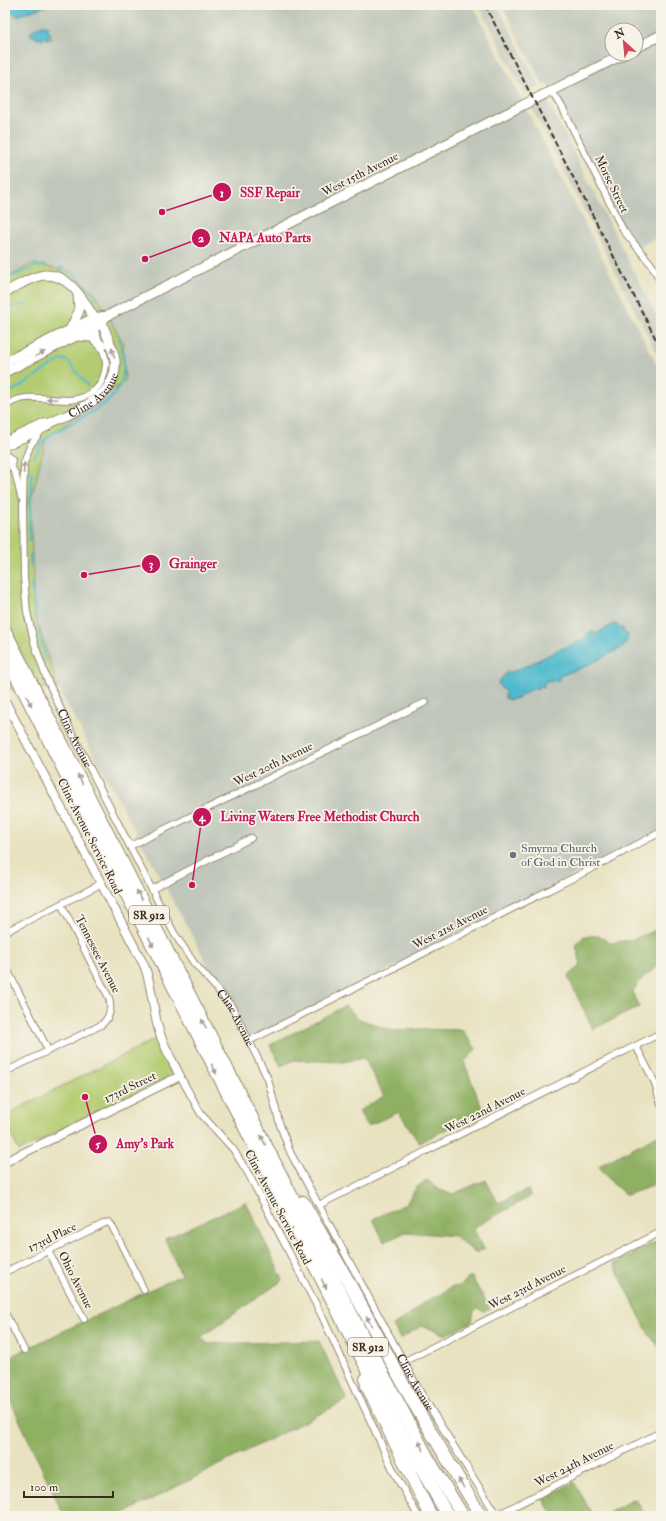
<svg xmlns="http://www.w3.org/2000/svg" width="666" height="1521" font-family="'IM FELL Double Pica',serif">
  <rect width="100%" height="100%" fill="#f7f3e8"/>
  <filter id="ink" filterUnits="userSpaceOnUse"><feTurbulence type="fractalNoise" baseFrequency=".025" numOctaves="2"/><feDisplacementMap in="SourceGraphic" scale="8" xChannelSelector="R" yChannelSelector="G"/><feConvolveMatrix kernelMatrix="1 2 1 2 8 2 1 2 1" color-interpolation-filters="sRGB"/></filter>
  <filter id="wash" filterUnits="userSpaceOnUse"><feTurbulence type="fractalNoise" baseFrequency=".012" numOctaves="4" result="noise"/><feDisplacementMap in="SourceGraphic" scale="16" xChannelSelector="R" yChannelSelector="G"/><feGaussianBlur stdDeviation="0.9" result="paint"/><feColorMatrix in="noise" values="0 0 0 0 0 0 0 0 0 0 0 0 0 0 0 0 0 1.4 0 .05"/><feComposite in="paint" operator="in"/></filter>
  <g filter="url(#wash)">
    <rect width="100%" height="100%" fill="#e8e2c0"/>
    <g fill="#c0c7ba" fill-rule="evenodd">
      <path d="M5,5H473L661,373V830L249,1041L58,688L34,612L30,504L46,438L125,381L32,264L5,279Z"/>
      <path d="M479,5H497L540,87L525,94Z"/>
      <path d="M502,5H661V235L632,250L547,84L543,85ZM612,30H636V54H612Z"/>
      <path d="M547,100L661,325V362L532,108Z"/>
    </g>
    <g fill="#b4cc71" stroke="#787b48">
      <path d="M32,264L72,272L96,294L123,343L125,381L46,438L30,504L34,612L58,688L5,689V279Z"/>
      <path d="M157,1038L171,1067V1073L168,1077L19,1151L5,1123V1115Z"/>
    </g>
    <g fill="#8fb063" stroke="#656d40">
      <path d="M661,928V964L643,977L632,992L639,1007L593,1029L568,977L581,965L576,945L584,936H599L610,943L631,940Z"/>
      <path d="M345,1006L359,1019L394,1031L421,1029L462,1030L476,1049L464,1062L483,1111L419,1143L399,1112L367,1126L359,1111L384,1096L364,1058L343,1062L294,1060L281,1066L270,1045Z"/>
      <path d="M661,1133V1183L626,1195L612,1183L599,1166Z"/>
      <path d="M427,1180L439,1190L453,1194L486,1180L498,1203L528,1190L531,1196L473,1228L484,1249L475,1253L455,1236L406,1232L384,1242L373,1219L406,1204L417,1187Z"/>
      <path d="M246,1202L283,1280L201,1337L208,1344L319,1341L347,1400L119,1516H64L5,1389V1359L181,1275L165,1239Z"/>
      <path d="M661,1239V1349L649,1335L614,1264Z"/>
      <path d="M471,1276L490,1309L484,1312L478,1308L474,1311L472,1322L445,1335L435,1330L421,1326L400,1339L393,1326L415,1311L422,1303L437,1296L451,1287L460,1286Z"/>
      <path d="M574,1482L593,1516H553L543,1499Z"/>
      <path d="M632,1500L637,1501L645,1516H603Z"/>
    </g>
    <g fill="#50bacd" stroke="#467276">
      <path d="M5,5H48L17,16L5,8Z"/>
      <path d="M43,25L48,26L49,33L51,34L48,37L52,38L48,40L45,37L43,38V40L40,38L38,39L30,34C32,29 39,26 43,25Z"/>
      <path d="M614,624L620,627H621L624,629L623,631L628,635L626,643L623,647L586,666L560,676L558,681H546L544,684V688L541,685L539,686V688C534,688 522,693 519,698L508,700L505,698V691L501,688L498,683L506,673L515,671L549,655L557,650L569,646L588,637L587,634L592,631L594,632L593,635Z"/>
    </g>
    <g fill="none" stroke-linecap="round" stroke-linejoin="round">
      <g stroke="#50bacd" stroke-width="2">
        <path d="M60,267L74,274L96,299"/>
        <path d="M11,277L35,267L45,265"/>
        <path d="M5,309L27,304"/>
        <path d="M5,394L21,386L54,364L63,359L68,361L88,386"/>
        <path d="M34,457L43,442L49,436C90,409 139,404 119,339"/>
        <path d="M29,541L32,471"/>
        <path d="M30,554V564"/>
        <path d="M31,583L36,617"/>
        <path d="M38,629L46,661"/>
      </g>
    </g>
  </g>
  <g filter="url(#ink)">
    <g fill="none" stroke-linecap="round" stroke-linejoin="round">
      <defs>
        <g id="minor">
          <path d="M552,91L561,105L623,230L651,264L661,282"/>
          <path d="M5,407C30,384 68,414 95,390C102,384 105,374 106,365C106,349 95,338 94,324"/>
          <path id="s1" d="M41,431L30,446L24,463L23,507L24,578L27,612L35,645L46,677L68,725L174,933L194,963L225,998L232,1007L268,1079L280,1125L290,1152L419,1390L497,1516"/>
          <path d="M9,461L16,476L21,497"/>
          <path d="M130,846L426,702"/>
          <path d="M152,889L251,838"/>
          <path d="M5,932L101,884"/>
          <path d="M5,965L48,1050"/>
          <path d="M249,1041L581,874L661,832"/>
          <path d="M636,1046L654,1081L661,1104"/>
          <path d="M5,1072L101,1025C110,1018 112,1009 109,998L61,904"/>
          <path d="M180,1076L201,1114L233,1149L249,1175L322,1316L395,1474L418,1516"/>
          <path d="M319,1205L661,1033"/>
          <path d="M48,1251L84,1319"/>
          <path d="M5,1272L103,1224L109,1222L112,1226L144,1290"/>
          <path d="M5,1313L24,1350"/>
          <path d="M403,1362L661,1232"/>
          <path d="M5,1513L6,1516"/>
          <path d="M497,1515L661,1432"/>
        </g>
        <path id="tertiary" d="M5,701L144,965C153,987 152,1008 159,1031C164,1047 173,1062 180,1076L5,1162"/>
        <g id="secondary">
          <path d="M636,48L661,35"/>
          <path d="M5,292C16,287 27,279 39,276C66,269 83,298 94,318"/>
          <path d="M70,330L79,311L78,294"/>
          <path d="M78,336L92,337L102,346"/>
          <path d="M5,362L94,318L107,316L624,54"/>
          <path d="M5,372L102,323L104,319"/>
          <path id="s2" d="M46,425C73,412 119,398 115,360C113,348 106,334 102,323L94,318"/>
        </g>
        <g id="motorway">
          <path d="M5,444L46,425"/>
          <path d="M5,458L9,461"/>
          <path d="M5,631L358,1327L429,1460L463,1516"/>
          <path d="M5,654L362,1359L405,1440L448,1516"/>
          <path d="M303,1202L346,1277L413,1402L481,1516"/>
          <path d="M366,1379L367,1386L431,1516"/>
        </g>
      </defs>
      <use href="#minor" stroke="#92866f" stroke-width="8"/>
      <use href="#tertiary" stroke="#92866f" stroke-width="10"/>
      <use href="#secondary" stroke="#92866f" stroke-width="11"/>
      <use href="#motorway" stroke="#92866f" stroke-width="14"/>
      <use href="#minor" stroke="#fff" stroke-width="6"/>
      <use href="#tertiary" stroke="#fff" stroke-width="8"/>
      <use href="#secondary" stroke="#fff" stroke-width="9"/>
      <use href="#motorway" stroke="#fff" stroke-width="12"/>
      <path stroke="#3b2a1e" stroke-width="2" stroke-dasharray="6 3" stroke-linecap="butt" d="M485,5L661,349"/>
    </g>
    <defs><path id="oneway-solid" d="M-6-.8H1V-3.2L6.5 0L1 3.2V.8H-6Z"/></defs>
    <g fill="#a79f9a">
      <use href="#oneway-solid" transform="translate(113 353) rotate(-106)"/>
      <use href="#oneway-solid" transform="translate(40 354) rotate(-27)"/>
      <use href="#oneway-solid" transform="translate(52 399) rotate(-177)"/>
      <use href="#oneway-solid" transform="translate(24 468) rotate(-86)"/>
      <use href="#oneway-solid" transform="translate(29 701) rotate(63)"/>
      <use href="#oneway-solid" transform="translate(80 779) rotate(-117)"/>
      <use href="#oneway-solid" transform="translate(139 895) rotate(-117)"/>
      <use href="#oneway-solid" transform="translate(151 942) rotate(64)"/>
      <use href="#oneway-solid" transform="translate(204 1024) rotate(-117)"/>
      <use href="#oneway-solid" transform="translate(214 1069) rotate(63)"/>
      <use href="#oneway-solid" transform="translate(263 1140) rotate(-117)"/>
      <use href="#oneway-solid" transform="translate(324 1284) rotate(63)"/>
      <use href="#oneway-solid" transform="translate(369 1321) rotate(-118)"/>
      <use href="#oneway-solid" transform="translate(421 1446) rotate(-118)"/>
      <use href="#oneway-solid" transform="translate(461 1483) rotate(-121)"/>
    </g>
  </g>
  <circle fill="#6b7280" stroke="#f7f3e8" stroke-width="1.5" cx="513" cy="855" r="4"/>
  <g text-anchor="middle" stroke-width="3.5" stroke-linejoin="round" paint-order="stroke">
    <g fill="#f7f3e8" stroke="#73665b" stroke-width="1">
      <rect x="129" y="906" width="40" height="18" rx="3"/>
      <rect x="348" y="1338" width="40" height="18" rx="3"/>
    </g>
    <g font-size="11" font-weight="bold" fill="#3b2a1e">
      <text x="149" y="919">SR 912</text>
      <text x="368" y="1351">SR 912</text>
    </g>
    <g font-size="12" fill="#3b2a1e" stroke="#f7f3e8">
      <text transform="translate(360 174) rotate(-27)" y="4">West 15th Avenue</text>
      <text transform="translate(612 184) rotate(64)" y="4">Morse Street</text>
      <text dy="4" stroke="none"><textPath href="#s2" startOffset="57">Cline Avenue</textPath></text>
      <text dy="4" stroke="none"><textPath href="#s1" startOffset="321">Cline Avenue</textPath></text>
      <text transform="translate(273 764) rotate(-26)" y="4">West 20th Avenue</text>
      <text transform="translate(90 836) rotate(63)" y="4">Cline Avenue Service Road</text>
      <text transform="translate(450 927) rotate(-27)" y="4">West 21st Avenue</text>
      <text transform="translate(98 954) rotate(63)" y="4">Tennessee Avenue</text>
      <text dy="4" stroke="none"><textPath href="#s1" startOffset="645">Cline Avenue</textPath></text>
      <text transform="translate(130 1087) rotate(-26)" y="4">173rd Street</text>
      <text transform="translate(485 1110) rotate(-27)" y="4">West 22nd Avenue</text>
      <text transform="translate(278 1207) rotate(62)" y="4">Cline Avenue Service Road</text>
      <text transform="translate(52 1237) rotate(-26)" y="4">173rd Place</text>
      <text transform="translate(76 1280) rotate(63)" y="4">Ohio Avenue</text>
      <text transform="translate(527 1287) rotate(-27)" y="4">West 23rd Avenue</text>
      <text dy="4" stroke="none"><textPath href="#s1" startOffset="1053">Cline Avenue</textPath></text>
      <text transform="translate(574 1464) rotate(-27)" y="4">West 24th Avenue</text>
    </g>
    <g font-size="12" fill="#5b616d" stroke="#f7f3e8" text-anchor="start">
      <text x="521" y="852">Smyrna Church<tspan x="521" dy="14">of God in Christ</tspan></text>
    </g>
  </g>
  <path fill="none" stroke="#c2185b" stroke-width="1.5" d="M162 212L222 192M145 259L201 238M84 575L151 564M192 885L202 817M85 1097L98 1144"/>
  <g fill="#c2185b" stroke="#f7f3e8" stroke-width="1.5">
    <circle cx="162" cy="212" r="4"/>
    <circle cx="145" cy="259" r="4"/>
    <circle cx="84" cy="575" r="4"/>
    <circle cx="192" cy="885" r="4"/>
    <circle cx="85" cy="1097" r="4"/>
    <circle cx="222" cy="192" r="10"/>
    <circle cx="201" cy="238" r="10"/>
    <circle cx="151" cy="564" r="10"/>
    <circle cx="202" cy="817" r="10"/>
    <circle cx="98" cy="1144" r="10"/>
  </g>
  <g font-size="12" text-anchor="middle" font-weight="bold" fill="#fff">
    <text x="222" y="197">1</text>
    <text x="201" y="242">2</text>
    <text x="151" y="568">3</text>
    <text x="202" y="821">4</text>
    <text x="98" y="1148">5</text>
  </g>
  <g font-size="13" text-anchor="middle" font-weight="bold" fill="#c2185b" stroke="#f7f3e8" stroke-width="3.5" stroke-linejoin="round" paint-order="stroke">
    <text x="270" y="197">SSF Repair</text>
    <text x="265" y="242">NAPA Auto Parts</text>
    <text x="193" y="568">Grainger</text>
    <text x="320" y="821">Living Waters Free Methodist Church</text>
    <text x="145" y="1148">Amy's Park</text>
  </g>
  <rect width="666" height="1521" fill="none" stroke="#f7f3e8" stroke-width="20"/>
  <g transform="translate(624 42) rotate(333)"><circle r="19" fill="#f7f3e8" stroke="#aca397"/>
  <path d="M0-3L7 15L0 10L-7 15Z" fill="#d1495b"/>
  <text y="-6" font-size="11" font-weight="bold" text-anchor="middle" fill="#3b2a1e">N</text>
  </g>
  <path d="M24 1491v6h89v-6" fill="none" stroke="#3b2a1e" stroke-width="2"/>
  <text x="30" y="1491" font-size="12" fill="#3b2a1e" stroke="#f7f3e8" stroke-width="3" paint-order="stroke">100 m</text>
</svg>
